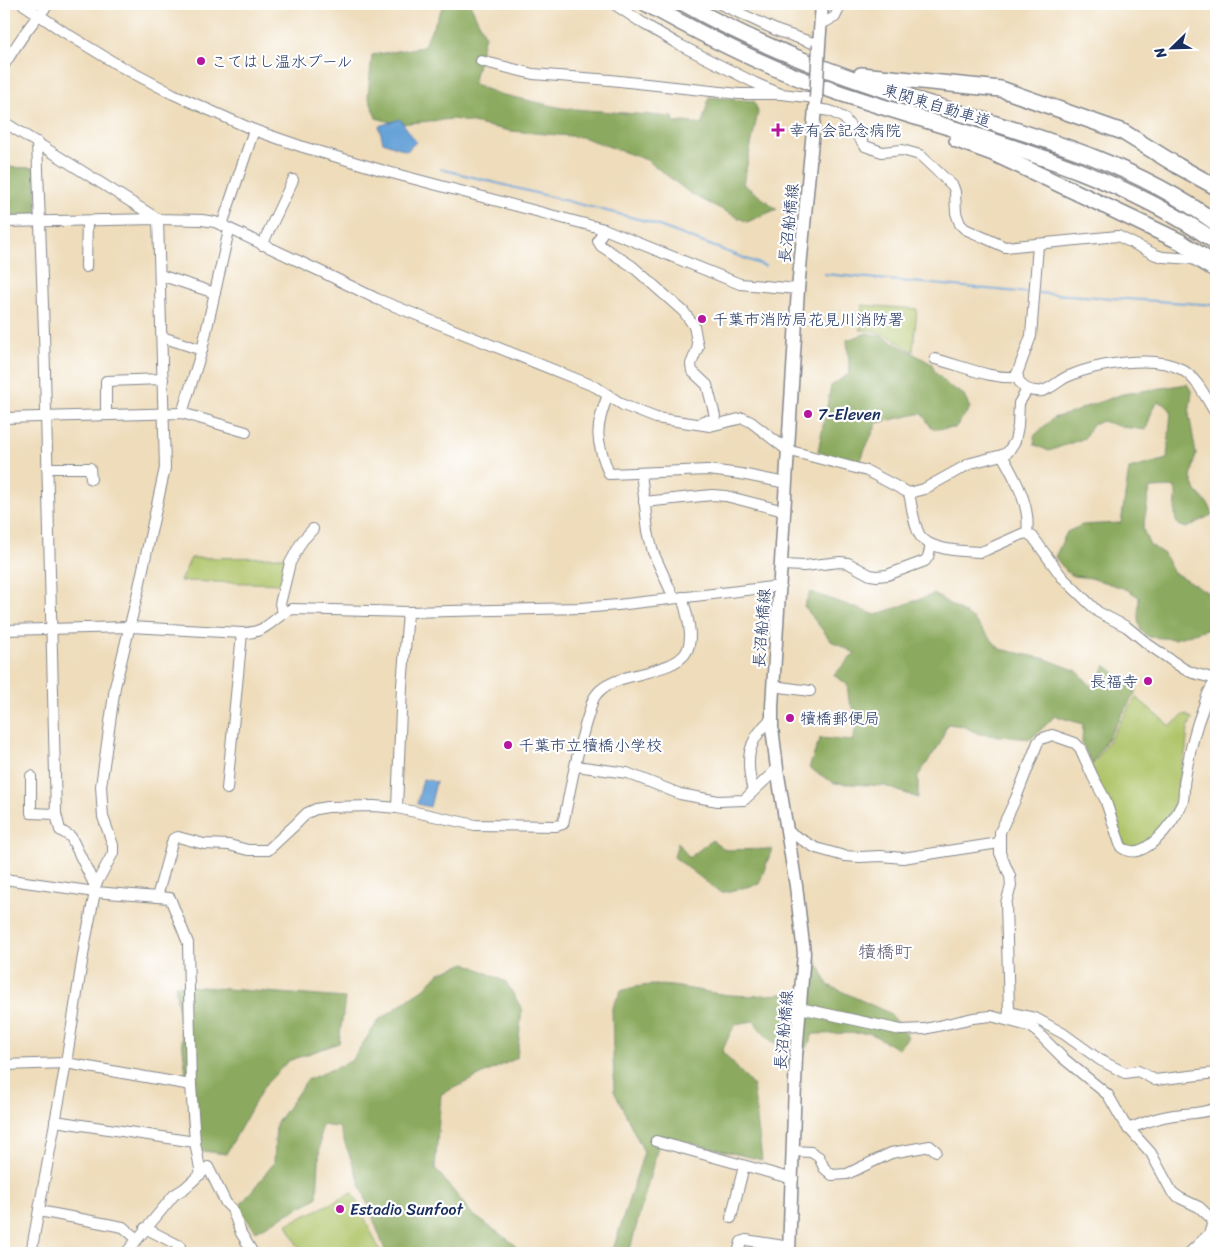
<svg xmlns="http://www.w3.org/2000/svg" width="1220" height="1257" font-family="Sriracha,'Klee One',sans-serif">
  <rect width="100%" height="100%" fill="#fff"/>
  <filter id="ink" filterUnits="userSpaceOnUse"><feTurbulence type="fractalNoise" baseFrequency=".02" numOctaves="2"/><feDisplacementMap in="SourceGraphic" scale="10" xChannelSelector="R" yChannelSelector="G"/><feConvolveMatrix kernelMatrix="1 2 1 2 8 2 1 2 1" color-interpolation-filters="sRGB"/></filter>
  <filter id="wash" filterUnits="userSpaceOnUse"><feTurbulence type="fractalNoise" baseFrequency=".0096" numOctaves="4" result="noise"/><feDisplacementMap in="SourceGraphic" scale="20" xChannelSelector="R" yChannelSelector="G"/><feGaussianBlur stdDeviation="1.12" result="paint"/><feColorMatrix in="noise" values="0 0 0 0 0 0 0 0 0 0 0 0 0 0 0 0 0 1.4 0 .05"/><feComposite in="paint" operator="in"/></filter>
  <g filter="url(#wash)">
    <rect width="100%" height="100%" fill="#eedcba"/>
    <g fill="#b0c56a" stroke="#667a64">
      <path d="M862,305L917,309L913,352C896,341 882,329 860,330Z"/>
      <path d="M290,557L283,584L180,581L191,558Z"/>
      <path d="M1136,697L1170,726L1185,714L1192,719L1188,728L1186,749L1177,786L1181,794L1155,837L1143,845L1130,847L1125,845L1091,766L1099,756Z"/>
      <path d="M353,1193L381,1253H301L287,1224Z"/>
    </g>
    <g fill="#8caa5e" stroke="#546c5e">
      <path d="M444,4H470L485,35L473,84L499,94L562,108L673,117L674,123L686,122L702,125L709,97L754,101L758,112L743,184L777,209L747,222L691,194L647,160L582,137L511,131L453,119L398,124L376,118L368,95L372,55L423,47Z"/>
      <path d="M4,167L35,168L37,213L29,216L4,217Z"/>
      <path d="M867,333L882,336L932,364L935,372L949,386L963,394L970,408L955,428L932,429L922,413L877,423L858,465L830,457L818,451L831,386L850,373L847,340Z"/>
      <path d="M1187,384L1192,392L1189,414L1196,454L1191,478L1196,491L1209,505L1213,514L1187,528L1178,525C1171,513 1179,500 1175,487L1150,488L1143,529L1149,544L1164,554L1173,572L1212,595L1216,602V626L1175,639L1149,637L1141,631L1138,620L1139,597L1126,589L1091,578L1073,576L1066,571L1055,557L1067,532L1082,525L1121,523L1129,469L1167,459L1171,411L1166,405L1158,402L1153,408L1146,430L1122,427L1102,421L1091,426L1085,438L1049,451L1035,445L1034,436L1053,418L1077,411L1085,407L1123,394Z"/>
      <path d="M810,592L876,615L934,594L973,619L1000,649L1046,659L1077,671L1094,689L1105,665L1137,690L1092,764L1082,743L1083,724L1055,716L1031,739L979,734L963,726L947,724L940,744L918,776V798L885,786L834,783L809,768L820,738L852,741L859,719L849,701L847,684L834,675L855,653L831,641L804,606Z"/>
      <path d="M712,840L726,850L772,849L759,884L721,893L674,857L678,842L689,858Z"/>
      <path d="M811,951L815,957L828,985L889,1013L908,1037L898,1049L870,1033L813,1034L804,1055C779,1048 769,1043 754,1021L735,1024L722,1051L753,1086L762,1160L661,1136L629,1253H612L644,1152L614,1091L612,1008L621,991C660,977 692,992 731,995C756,997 784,994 808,990Z"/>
      <path d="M466,963L506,982L522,1009L517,1058L441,1094L435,1168L472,1214L514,1244L518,1253H386L339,1127L321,1125L317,1198L256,1231L238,1208L274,1163L276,1124L307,1080L351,1061L379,1020L425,988L439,973Z"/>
      <path d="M175,985L345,998L339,1043L288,1061L264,1086L226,1154L194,1150L190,1105Z"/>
    </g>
    <g fill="#68a3d8" stroke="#42699b">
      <path d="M400,119L416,142L407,151L383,142L379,126Z"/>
      <path d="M423,779L436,782L430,807L417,804Z"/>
    </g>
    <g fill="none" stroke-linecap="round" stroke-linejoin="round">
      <g stroke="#68a3d8" stroke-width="2">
        <path d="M441,169L646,221L765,266"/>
        <path d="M824,274L1030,293"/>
        <path d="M1038,293L1216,305"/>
      </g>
    </g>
  </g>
  <g filter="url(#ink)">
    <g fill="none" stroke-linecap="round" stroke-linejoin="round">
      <defs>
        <g id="minor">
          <path d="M23,4L64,32L118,65L173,94L254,130L303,147L388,172L604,229L740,284L798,289"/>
          <path d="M614,4L644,24L678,44L755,83L781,94L816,98"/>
          <path d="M720,4L778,31L819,45"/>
          <path d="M821,24L835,17L841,4"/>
          <path d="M481,61L533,74L610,80L739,94H781"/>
          <path d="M4,65C18,43 31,22 49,4"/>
          <path d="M816,109L830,111L844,118L865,146L882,152L902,150L920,155L953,186L955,192L956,213L960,224L965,229L1005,247L1118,236L1156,255L1163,257L1193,259L1216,273"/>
          <path d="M4,122L158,219L202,220L215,222L324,273L377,299L596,387L623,405L656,418L710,426L743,418L751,422L787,450L867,471L909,493C912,506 913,522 919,534C928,551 964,551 981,552L986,550L1022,534L1027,533L1033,537L1062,577L1098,612L1127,627L1149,645L1184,669L1193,673L1216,679"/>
          <path d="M4,222L158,219L165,468L137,596L115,687L101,786L103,817L113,845V853L95,886"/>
          <path d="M222,225L254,130"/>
          <path d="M604,229L598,241L601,246L632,266L684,312L694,326L698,347L691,364L692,371L707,385L715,416L713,420L703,421"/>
          <path d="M262,245L293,180"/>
          <path d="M1038,245L1031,336L1017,374C1019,388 1029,392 1042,391C1052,389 1060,379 1069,376C1096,364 1154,354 1181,369C1198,379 1206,398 1216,414"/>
          <path d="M86,267L87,221"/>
          <path d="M160,275L215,293"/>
          <path d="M162,337L202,350"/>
          <path d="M935,359C964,366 988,379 1018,377"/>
          <path d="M608,395C594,430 596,439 609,474L708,470L741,474L786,483"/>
          <path d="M182,413L202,350L229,230"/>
          <path d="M106,415V381L163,379"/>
          <path d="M4,418L182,413L246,432"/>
          <path d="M1002,455C1015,478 1031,506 1027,533"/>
          <path d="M47,468H90L91,479"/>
          <path d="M641,473L648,531L653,552L674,598"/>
          <path d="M909,493L924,489L971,463L1002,455L1008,452L1015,441L1018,426L1019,403L1027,390"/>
          <path d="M644,502L712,495L726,496L784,511"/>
          <path d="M781,565L804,566L840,562L848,563L870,575L877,576L887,575L925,561L928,557L931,545"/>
          <path d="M283,612L280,604L290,563L302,541L313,529"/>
          <path d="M4,630L130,627L242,633C250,633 258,632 265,627C275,621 281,613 292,609L408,612L581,608L618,605L780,586"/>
          <path d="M773,686L810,691"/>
          <path d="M576,766L627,773L680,794L718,801L744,800L777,769"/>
          <path d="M31,776V813L56,814"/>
          <path d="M227,789L242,633"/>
          <path d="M753,791C745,759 747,741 772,718"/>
          <path d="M397,808L402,686L408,612"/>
          <path d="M787,831L816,848L844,856L860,857L881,856L903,858L999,843"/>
          <path d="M4,879L95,892L170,898L188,943L191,1085L195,1142L201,1174"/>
          <path d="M157,897L173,839L178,837L204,844L229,845L248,850H268L295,825L307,813L316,809L328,807L374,806L397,808L475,825L556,826L563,824C571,787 577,748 589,713C591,707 592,699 596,695C602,686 615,681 625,678C682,662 703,664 682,597"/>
          <path d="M800,1008L901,1030L925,1029L973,1018L991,1016L1032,1027L1063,1058L1108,1095L1124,1123L1151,1153L1172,1192L1180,1198L1199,1207L1211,1218L1213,1222L1209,1234L1189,1253"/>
          <path d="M1009,1012L1035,1018L1064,1034L1100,1060L1125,1073L1138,1071L1155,1080L1216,1073"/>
          <path d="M1007,1019L1009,1012L1006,903L1011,886L1010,876L1000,853V832L1016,798L1038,742L1041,739L1052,735L1075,743L1080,748L1093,777L1105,799L1121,847C1144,865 1173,822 1182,804C1185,797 1183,786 1185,778C1189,755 1193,734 1202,711C1206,700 1208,690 1216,681"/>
          <path d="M4,1065L66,1063L191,1085"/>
          <path d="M55,1121L195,1142"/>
          <path d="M1128,1129C1143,1123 1158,1117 1174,1115C1189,1113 1202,1114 1216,1108"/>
          <path d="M656,1141L793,1179"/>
          <path d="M793,1151L811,1152L819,1157L824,1168L832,1175L847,1174L891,1153L930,1146L936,1151"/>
          <path d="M39,1211L123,1227L137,1239"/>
          <path d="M731,1218L744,1166"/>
          <path d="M145,1228L180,1246L176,1253"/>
          <path d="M31,1253L66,1063L85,943L95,892V886L71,837L60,830L56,814L44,332L37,142"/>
          <path d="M126,1253L174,1195L185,1188L208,1167L226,1203L232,1209L241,1233L253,1253"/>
          <path d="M738,1253L741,1242L746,1240L790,1247"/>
          <path d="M1196,1253L1216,1240"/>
        </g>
        <g id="major">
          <path d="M819,45L822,4"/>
          <path d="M789,1253L796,1056L804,953L796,886L777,769L772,727V706L798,289L816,98"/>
        </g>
        <g id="highway">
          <path d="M647,4C706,37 767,68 831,90C962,135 1101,162 1216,242"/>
          <path d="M685,4C762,48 845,78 930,104C1029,134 1132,161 1216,223"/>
          <path d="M861,75L1001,89L1123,132L1178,166L1216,187"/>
          <path d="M957,140L993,153L1059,184L1181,242L1216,265"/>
        </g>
      </defs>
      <use href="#minor" stroke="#84868c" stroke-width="12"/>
      <use href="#major" stroke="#84868c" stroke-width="15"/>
      <use href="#highway" stroke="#84868c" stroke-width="18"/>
      <use href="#minor" stroke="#fff" stroke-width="10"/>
      <use href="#major" stroke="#fff" stroke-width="12"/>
      <use href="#highway" stroke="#fff" stroke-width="15"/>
      <defs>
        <path id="major-bridge" d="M816,98L819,45"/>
      </defs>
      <use href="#major-bridge" stroke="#84868c" stroke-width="15" stroke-linecap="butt"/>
      <use href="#major-bridge" stroke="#fff" stroke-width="12"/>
    </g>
  </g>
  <g fill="#b5179e" stroke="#fff" stroke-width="2">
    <circle cx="201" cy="61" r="5"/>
    <path d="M775.5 122.5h5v5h5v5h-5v5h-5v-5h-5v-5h5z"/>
    <circle cx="702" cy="319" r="5"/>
    <circle cx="808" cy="414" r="5"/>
    <circle cx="1148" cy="681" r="5"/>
    <circle cx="790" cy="718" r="5"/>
    <circle cx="508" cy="745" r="5"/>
    <circle cx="340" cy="1209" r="5"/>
  </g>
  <g text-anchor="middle" stroke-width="4.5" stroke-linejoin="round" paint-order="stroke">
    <g font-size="16" fill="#1b2f5e" stroke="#fff" text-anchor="start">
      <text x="211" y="67">こてはし温水プール</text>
      <text x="789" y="136">幸有会記念病院</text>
      <text x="712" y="325">千葉市消防局花見川消防署</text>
      <text x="818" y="420">7-Eleven</text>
      <text x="1138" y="687" text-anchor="end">長福寺</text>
      <text x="800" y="724">犢橋郵便局</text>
      <text x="518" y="751">千葉市立犢橋小学校</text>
      <text x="350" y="1215">Estadio Sunfoot</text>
    </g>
    <g font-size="16" fill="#1b2f5e" stroke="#fff">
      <text transform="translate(937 105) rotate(17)" y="6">東関東自動車道</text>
      <text transform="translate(788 223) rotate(-84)" y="6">長沼船橋線</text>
      <text transform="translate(761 628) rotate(-86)" y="6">長沼船橋線</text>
      <text transform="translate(783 1030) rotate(-85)" y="6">長沼船橋線</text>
    </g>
    <g font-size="18" fill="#5f5a74" stroke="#fff">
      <text x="885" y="958">犢橋町</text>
    </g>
  </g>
  <rect width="1220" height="1257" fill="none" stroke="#fff" stroke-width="20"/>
  <g transform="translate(1172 48) rotate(247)" stroke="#ffffff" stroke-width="4" paint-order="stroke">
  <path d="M0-4L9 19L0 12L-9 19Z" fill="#1b2f5e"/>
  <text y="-8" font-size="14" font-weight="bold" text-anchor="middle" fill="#1b2f5e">N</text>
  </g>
</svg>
